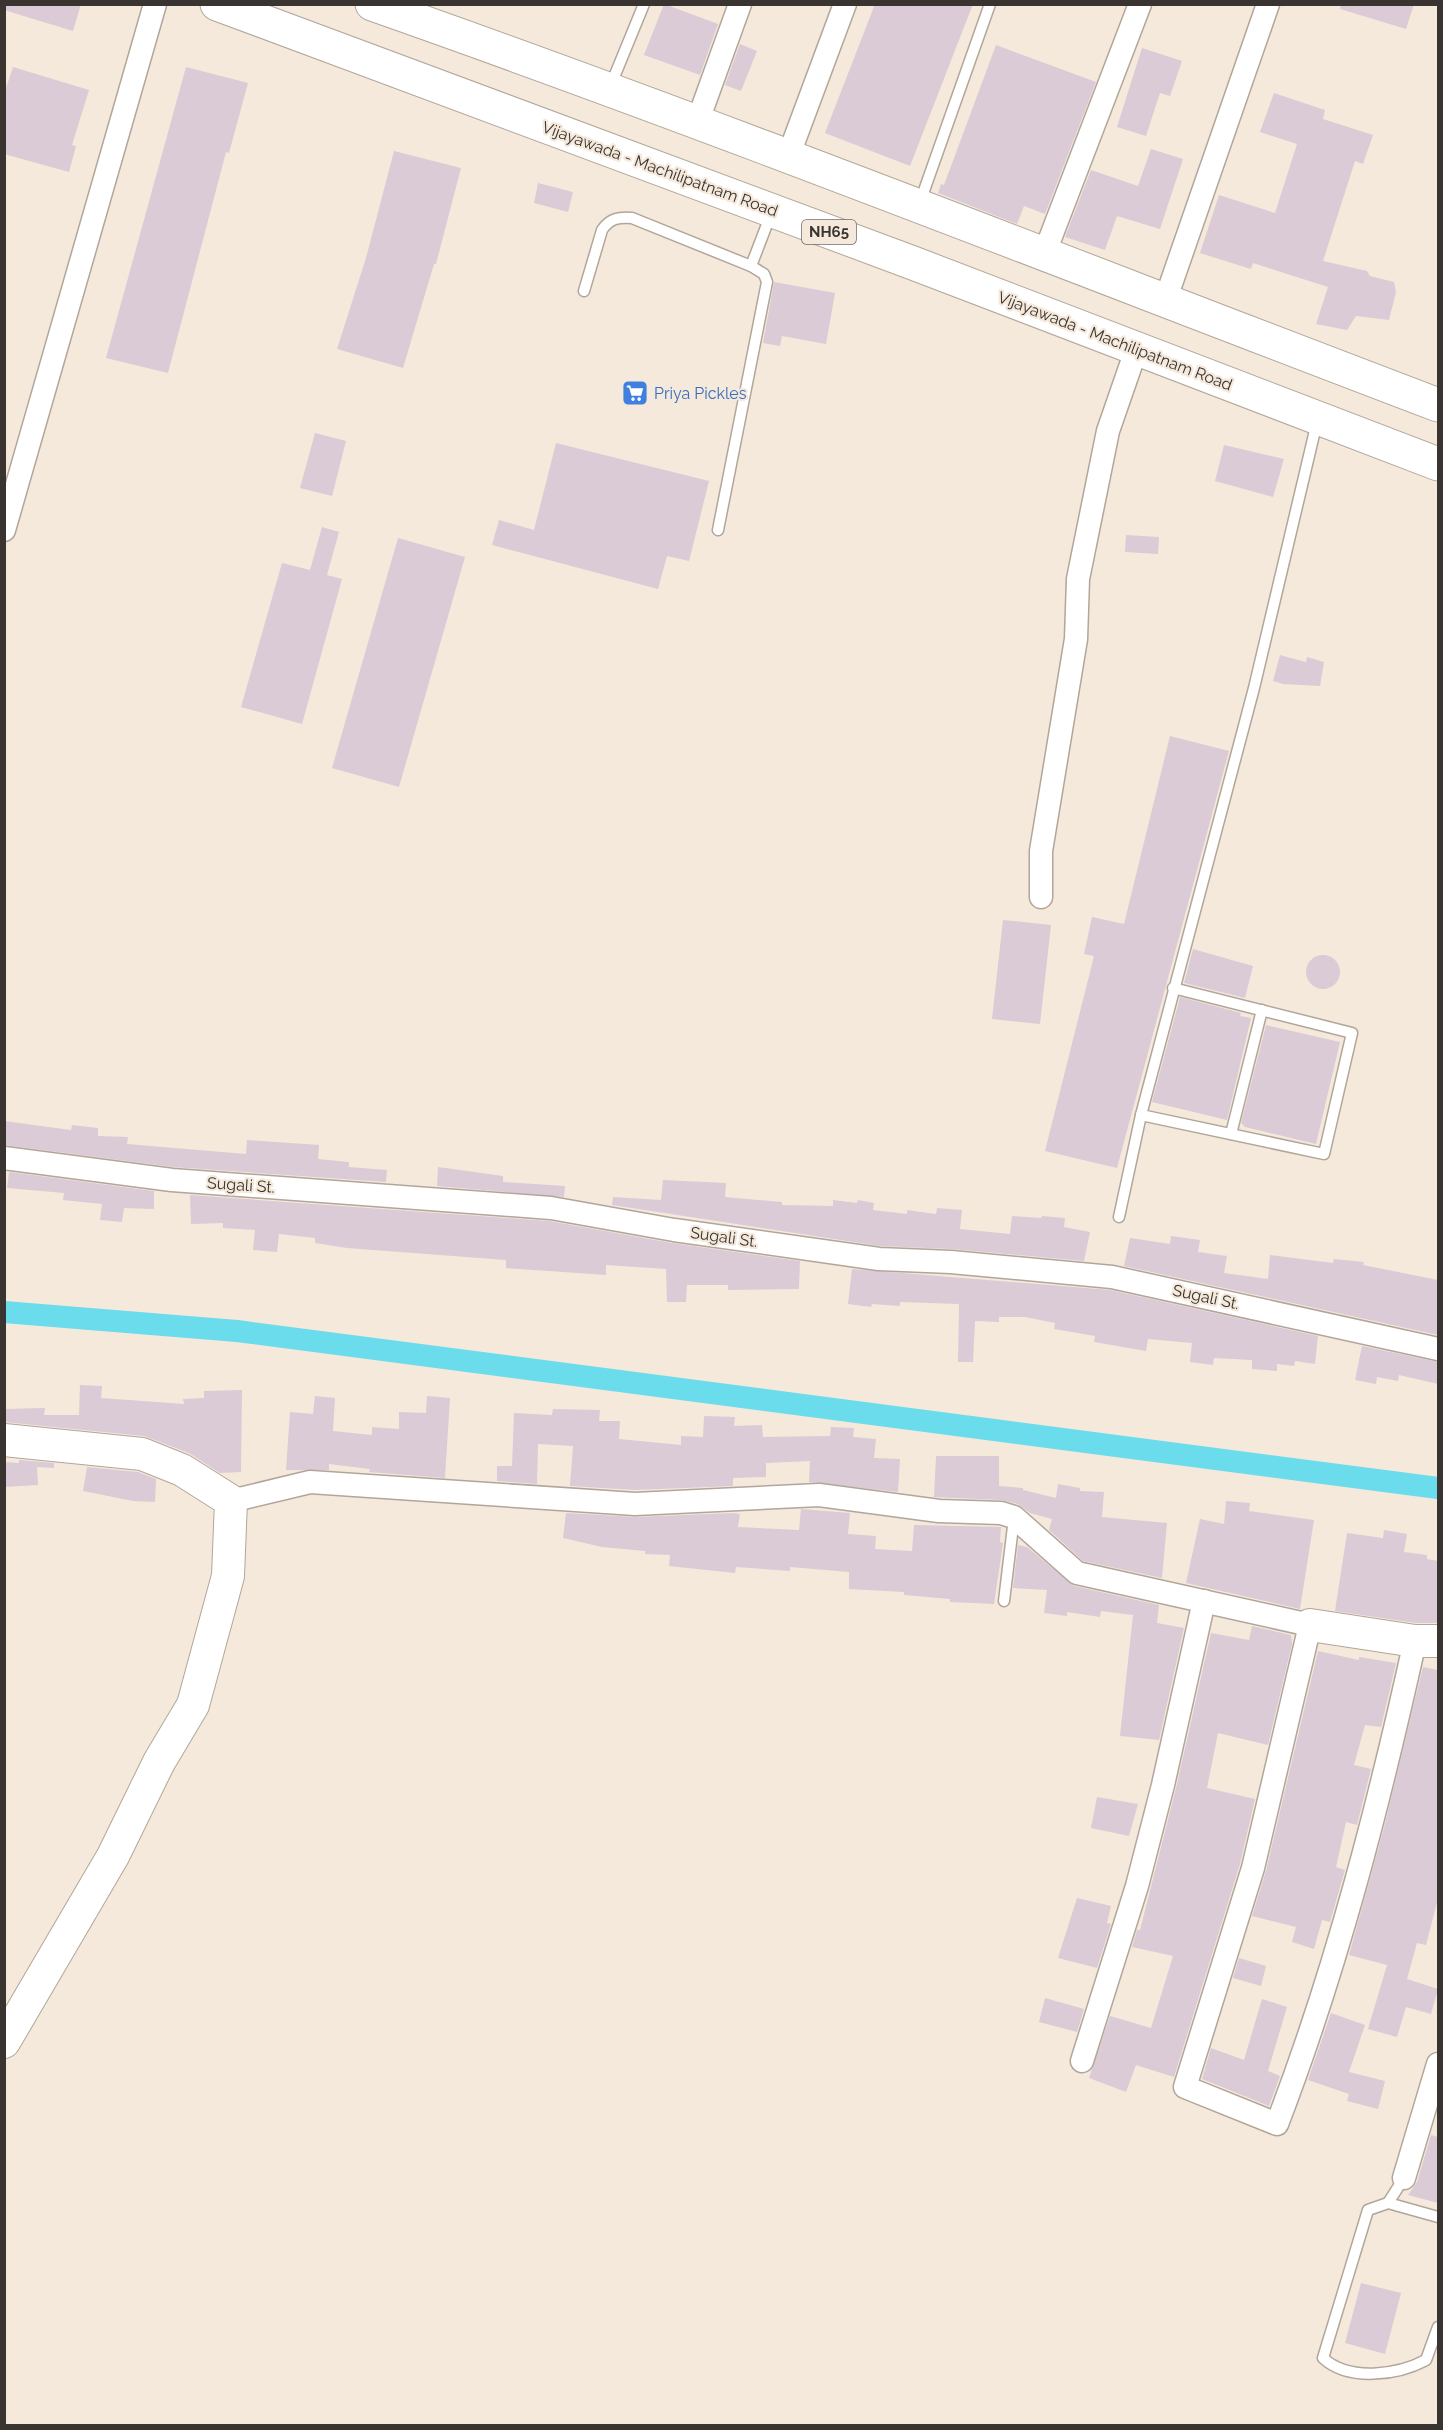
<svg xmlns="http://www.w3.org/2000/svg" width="1443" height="2430" font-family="Raleway,sans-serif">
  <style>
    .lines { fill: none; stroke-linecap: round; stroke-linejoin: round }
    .canal { stroke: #6adceb; stroke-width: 22 }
    .building { fill: #dacbd6 }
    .lane-casing { stroke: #b1a699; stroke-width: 13 }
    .street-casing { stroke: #b1a699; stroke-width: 25 }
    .secondary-casing { stroke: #b1a699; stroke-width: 34 }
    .highway-casing { stroke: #b1a699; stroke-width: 35 }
    .lane { stroke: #fff; stroke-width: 10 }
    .street { stroke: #fff; stroke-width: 22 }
    .secondary { stroke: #fff; stroke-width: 32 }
    .highway { stroke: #fff; stroke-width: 33 }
    .labels { text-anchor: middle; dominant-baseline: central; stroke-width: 4.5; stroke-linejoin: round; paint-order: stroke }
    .shield { fill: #f5e9dc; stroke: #716a63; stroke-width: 1.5 }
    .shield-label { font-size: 15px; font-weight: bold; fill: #39342f }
    .street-label { font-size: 16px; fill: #39342f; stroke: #f5e9dc }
    .shop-label { font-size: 16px; fill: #366cbe; stroke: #f5e9dc; text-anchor: start }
  </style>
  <rect width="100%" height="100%" fill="#f5e9dc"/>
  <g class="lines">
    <path class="canal" d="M4,1312L237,1331L1438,1488"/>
  </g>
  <g class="building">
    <path d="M4,4H81L73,31L4,10Z"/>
    <path d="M664,4L718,24L700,75L644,55Z"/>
    <path d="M875,4H973L910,166L825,133Z"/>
    <path d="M1341,4H1414L1406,29L1340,9Z"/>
    <path d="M740,44L757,51L741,91L725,85Z"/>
    <path d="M996,45L1096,82L1045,214L1024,206L1017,224L938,193L941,184L944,185Z"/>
    <path d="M1142,48L1182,61L1170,96L1160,93L1146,136L1117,127Z"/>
    <path d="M13,67L89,90L72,145L76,146L69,172L4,154V94Z"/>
    <path d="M186,67L248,83L229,153L226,152L168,373L106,358Z"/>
    <path d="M1274,93L1325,110L1323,119L1373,135L1363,164L1355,161L1323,261L1367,271L1370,276L1394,282L1396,292L1389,320L1356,316L1347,330L1316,324L1328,287L1253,263L1251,269L1200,253L1219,195L1275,213L1297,144L1260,132Z"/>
    <path d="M1151,149L1183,159L1160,229L1117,216L1105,250L1065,237L1091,170L1138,186Z"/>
    <path d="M394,151L461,168L436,264H434L403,368L337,349L366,258Z"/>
    <path d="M538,183L573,192L568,212L534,203Z"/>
    <path d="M774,282L835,293L826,344L782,336L780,346L763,343Z"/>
    <path d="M315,433L346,441L332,496L300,488Z"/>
    <path d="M556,443L709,481L689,561L667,556L658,589L492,545L499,520L534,530Z"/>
    <path d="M1224,445L1284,459L1273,497L1215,481Z"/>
    <path d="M322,527L339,532L327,575L342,579L302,724L241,707L282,563L310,570Z"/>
    <path d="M1126,535L1159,537L1158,554L1125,552Z"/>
    <path d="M398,538L465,557L399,787L332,768Z"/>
    <path d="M1280,655L1306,662L1307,657L1324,662L1320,686L1283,684L1273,681Z"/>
    <path d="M1170,736L1229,751L1117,1168L1045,1151L1094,956L1084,954L1092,917L1124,924Z"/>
    <path d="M1003,920L1051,925L1040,1024L992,1019Z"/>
    <path d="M1193,949L1253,966L1245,998L1184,983Z"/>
    <circle cx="1323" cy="972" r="17"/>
    <path d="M1180,997L1241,1013L1240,1016L1251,1018L1227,1120L1152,1102Z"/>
    <path d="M1266,1025L1340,1042L1316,1144L1245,1127L1241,1123Z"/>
    <path d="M4,1121L71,1130L72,1125L98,1128V1136L128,1137L127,1144L246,1154L247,1140L319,1145L318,1159L349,1162V1167L387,1170L386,1182L173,1167L4,1145Z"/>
    <path d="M438,1167L503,1176V1182L565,1186L564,1197L437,1186Z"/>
    <path d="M9,1172L154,1191V1209L124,1208L122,1222L100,1220L102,1204L63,1200L64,1193L7,1188Z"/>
    <path d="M663,1180L726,1183L725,1197L782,1202V1205L833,1206V1200L857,1203L858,1200L874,1203L873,1210L907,1214V1210L936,1214L937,1208L962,1210L960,1229L1010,1234L1012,1216L1041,1218L1042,1216L1065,1218L1064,1227L1090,1232L1084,1261L952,1249L880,1246L612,1205L613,1197L661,1200Z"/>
    <path d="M190,1195L549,1221L672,1243L800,1261L799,1289L728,1290V1285H687L686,1302H667L666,1269L606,1265V1275L506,1268V1260L347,1248L315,1243V1238L279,1234L277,1252L253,1250L255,1230L223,1228V1223L191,1224Z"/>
    <path d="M1171,1236L1200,1240L1198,1252L1227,1256L1224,1273L1268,1279L1270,1255L1333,1263L1334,1259L1364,1262L1363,1265L1438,1280V1335L1124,1266L1130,1238L1170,1244Z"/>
    <path d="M852,1269L1110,1290L1318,1336L1315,1364L1295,1361L1294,1366L1277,1364V1371L1252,1369V1360L1214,1358L1213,1365L1190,1362L1192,1343L1148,1339L1146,1351L1094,1342L1095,1336L1054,1329L1055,1323L1025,1317H999V1322L975,1321L973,1362H958L959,1304L900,1302V1306L872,1304L871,1307L848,1304Z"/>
    <path d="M1362,1346L1438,1362V1384L1399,1375L1398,1381L1377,1377L1376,1384L1355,1380Z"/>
    <path d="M80,1385L102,1386L101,1398L184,1404L183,1399L204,1398V1391L242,1390L241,1472L220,1473L189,1453L144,1436L4,1422V1409L45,1408L44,1415H79Z"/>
    <path d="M315,1396L335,1398L333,1431L372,1435V1427L399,1429V1412L426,1413L427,1396L450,1398L445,1478L369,1472L370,1469L329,1464V1470H286L290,1412L313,1414Z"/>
    <path d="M553,1409L600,1410L599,1421H620L619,1439L681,1445V1436L703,1437L704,1416L735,1417L734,1426L762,1425L763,1437L830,1436L831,1427L854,1428L853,1437L876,1439L874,1458L900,1459L898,1492L809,1482L810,1461L766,1463V1477L733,1478V1486L635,1490L570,1486L573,1446L538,1444L537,1484L497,1481V1466H512L514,1413L552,1415Z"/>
    <path d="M936,1456H999V1486L1023,1488V1490L1056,1498L1058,1484L1080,1488V1491L1104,1492L1102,1517L1167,1523L1162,1578L1083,1561L1049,1530L1052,1519L1030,1513L1018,1504L1001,1500L934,1497Z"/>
    <path d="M19,1460L54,1463V1468L37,1467L38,1485L4,1487V1462L19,1463Z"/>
    <path d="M87,1467L138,1472L156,1479L155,1502L133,1501L83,1491Z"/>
    <path d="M1226,1501L1250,1503L1249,1511L1314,1520L1300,1609L1186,1583L1200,1519L1224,1524Z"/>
    <path d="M801,1509L850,1513L848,1534L876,1536L875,1549L912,1551L914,1525L1001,1527L1000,1542L1003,1543L994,1604L950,1602V1599L904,1595V1592L849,1589V1572L790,1567V1571L736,1567L735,1573L669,1566L670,1555L645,1554V1551L602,1547L563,1538L566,1513L636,1517L733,1513L740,1514L738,1527L799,1530Z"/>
    <path d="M1384,1530L1407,1534L1404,1552L1427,1555V1559L1438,1561V1623H1416L1335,1611L1347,1533L1383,1538Z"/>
    <path d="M1018,1545L1027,1547L1074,1586L1159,1605L1157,1623L1184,1628L1159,1740L1120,1736L1133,1615L1101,1611L1100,1617L1067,1612V1616L1044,1613L1047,1590L1013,1588Z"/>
    <path d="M1252,1626L1291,1635L1292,1644L1268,1745L1218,1733L1207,1788L1255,1799L1240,1864L1174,2077L1136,2065L1126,2092L1089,2078L1110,2016L1151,2028L1173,1956L1132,1947L1137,1930H1140L1176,1788L1211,1633L1249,1640Z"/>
    <path d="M1318,1651L1359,1660V1657L1396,1663L1381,1727L1365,1725L1354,1765L1371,1769L1357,1825L1346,1822L1336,1867L1345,1870L1330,1922L1322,1920L1314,1949L1292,1942L1296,1927L1252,1916L1266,1871Z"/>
    <path d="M1423,1667L1438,1670V1898L1426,1945L1417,1943L1407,1979L1438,1989L1431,2014L1406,2007L1397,2037L1368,2029L1387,1965L1349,1955L1384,1828Z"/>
    <path d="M1097,1797L1138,1804L1129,1836L1091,1828Z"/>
    <path d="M1077,1898L1111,1906L1107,1923L1111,1924L1097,1968L1058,1958Z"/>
    <path d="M1239,1958L1266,1966L1261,1986L1233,1978Z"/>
    <path d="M1045,1998L1084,2009L1077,2032L1039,2022Z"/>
    <path d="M1262,1999L1287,2007L1268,2071L1280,2076L1269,2106L1202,2079L1211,2048L1244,2060Z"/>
    <path d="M1331,2013L1365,2025L1349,2072L1385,2081L1378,2109L1347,2101L1349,2094L1308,2080Z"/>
    <path d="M1431,2135L1438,2137V2203L1408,2195L1417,2182Z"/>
    <path d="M1361,2283L1401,2293L1385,2354L1345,2343Z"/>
  </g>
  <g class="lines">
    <defs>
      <g id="lane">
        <path d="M610,87L644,4"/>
        <path d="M920,202L990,4"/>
        <path d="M751,266L771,214"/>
        <path d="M584,291L602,230C610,218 619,217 632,218L751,266L764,274L767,282L718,530"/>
        <path d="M1141,1115L1324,1154L1352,1033L1173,988"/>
        <path d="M1231,1134L1262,1010"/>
        <path d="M1119,1217L1141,1115L1254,688L1317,422"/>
        <path d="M1004,1601L1014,1518"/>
        <path d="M1388,2203L1404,2178"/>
        <path d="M1438,2217L1388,2203L1368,2210L1323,2358C1349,2382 1398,2375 1426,2360L1438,2327"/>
      </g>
      <g id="street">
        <path d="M697,123L740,4"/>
        <path d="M788,157L845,4"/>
        <path d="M1045,252L1140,4"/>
        <path d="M1165,301L1268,4"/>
        <path d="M4,530L155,4"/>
        <path d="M1041,897V851L1076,639L1078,579L1108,431L1134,356L1131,347"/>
        <path d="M4,1158L172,1180L551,1208L674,1230L879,1259L951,1262L1112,1277L1438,1349"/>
        <path d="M231,1501L310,1482L635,1504L819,1495L939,1511L1001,1513L1014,1517L1077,1573L1310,1625L1253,1868L1185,2087L1277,2124C1337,1968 1379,1804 1415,1641"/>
        <path d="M1082,2061L1137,1886L1163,1785L1204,1601"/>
        <path d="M1404,2178L1438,2064"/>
      </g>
      <g id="secondary">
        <path d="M4,1440L142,1454L182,1470L231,1501L228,1576L193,1705L159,1762L113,1856L4,2042"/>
        <path d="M1310,1625L1415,1641H1438"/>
      </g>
      <g id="highway">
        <path d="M217,4L913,263L1438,464"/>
        <path d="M372,4C730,130 1083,270 1438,405"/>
      </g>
    </defs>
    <use href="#lane" class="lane-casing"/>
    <use href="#street" class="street-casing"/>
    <use href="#secondary" class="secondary-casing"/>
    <use href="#highway" class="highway-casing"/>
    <use href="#lane" class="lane"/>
    <use href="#street" class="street"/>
    <use href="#secondary" class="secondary"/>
    <use href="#highway" class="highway"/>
  </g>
  <defs>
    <symbol id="supermarket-square" viewBox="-11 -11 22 22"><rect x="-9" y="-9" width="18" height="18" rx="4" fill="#3f7fe0" stroke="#f5e9dc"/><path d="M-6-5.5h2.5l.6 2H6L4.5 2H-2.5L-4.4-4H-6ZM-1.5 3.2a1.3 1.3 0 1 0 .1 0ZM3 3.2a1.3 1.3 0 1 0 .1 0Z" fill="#fff"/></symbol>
  </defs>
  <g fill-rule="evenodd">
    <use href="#supermarket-square" x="620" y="378" width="30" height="30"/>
  </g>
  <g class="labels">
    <rect class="shield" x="802" y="220" width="54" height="24" rx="4.5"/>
    <g class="shield-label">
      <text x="829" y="232">NH65</text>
    </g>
    <g class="street-label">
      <text transform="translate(660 169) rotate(20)">Vijayawada - Machilipatnam Road</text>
      <text transform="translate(1115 341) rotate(21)">Vijayawada - Machilipatnam Road</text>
      <text transform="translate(241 1185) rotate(4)">Sugali St.</text>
      <text transform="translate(724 1237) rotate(8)">Sugali St.</text>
      <text transform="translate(1206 1297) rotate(12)">Sugali St.</text>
    </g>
    <g class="shop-label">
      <text x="654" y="393">Priya Pickles</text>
    </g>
  </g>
  <rect width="1443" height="2430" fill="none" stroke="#39342f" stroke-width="12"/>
</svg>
